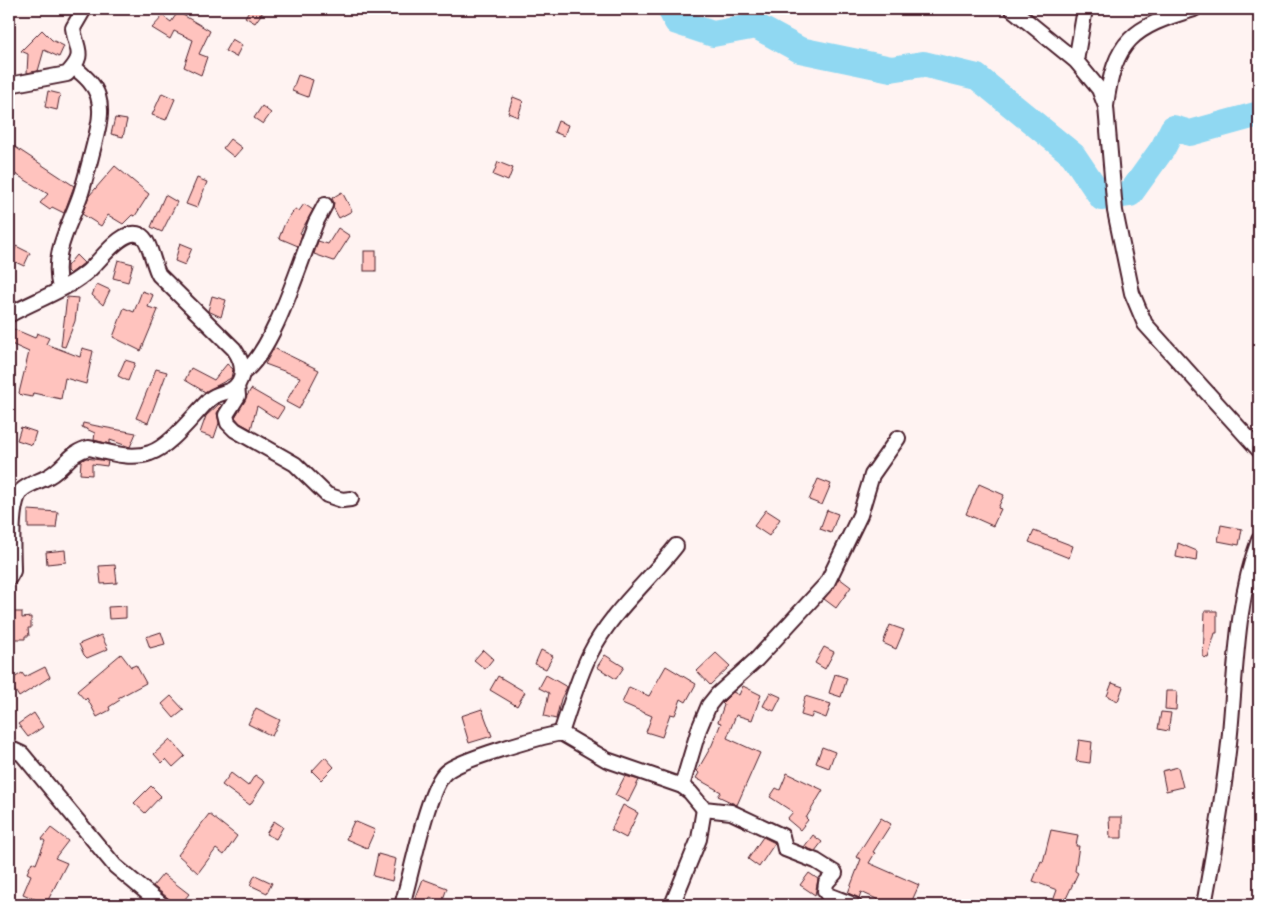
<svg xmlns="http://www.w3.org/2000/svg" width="1268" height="914" font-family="Dekko,sans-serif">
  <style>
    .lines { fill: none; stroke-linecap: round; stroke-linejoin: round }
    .river { stroke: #90d8f2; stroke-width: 26 }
    .building { fill: #ffc3be; stroke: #4a1f2b }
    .street-casing { stroke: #4a1f2b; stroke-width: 18 }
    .street { stroke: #fff; stroke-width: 14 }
  </style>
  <rect width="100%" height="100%" fill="#fff3f2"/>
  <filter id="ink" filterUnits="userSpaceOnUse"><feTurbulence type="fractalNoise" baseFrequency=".02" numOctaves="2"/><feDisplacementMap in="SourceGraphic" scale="10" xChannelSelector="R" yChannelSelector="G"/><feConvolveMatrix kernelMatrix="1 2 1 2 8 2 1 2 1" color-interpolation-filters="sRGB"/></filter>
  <g filter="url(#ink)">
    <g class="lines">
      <path class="river" d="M670,9L677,22L713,34L756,26L800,50L891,69L923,64L977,77L1073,155L1102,198L1130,194L1163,148L1173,128L1190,133L1259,114"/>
    </g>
    <g class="building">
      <path d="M250,9H265L255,23L245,17Z"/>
      <path d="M178,12L210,31L199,54L207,57L201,75L184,67L193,40L174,31L170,39L152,28L163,16L171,22Z"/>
      <path d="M42,30L52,40L64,46L59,57L44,50L38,71L27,73L28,54L21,51Z"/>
      <path d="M232,39L242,45L236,57L225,51Z"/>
      <path d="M298,75L313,80L308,97L292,91Z"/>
      <path d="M48,91L60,94L57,110L45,107Z"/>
      <path d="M162,93L175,99L166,120L152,115Z"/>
      <path d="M513,97L523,101L518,117L508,113Z"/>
      <path d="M262,106L271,113L263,124L254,118Z"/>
      <path d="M115,118L127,120L123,137L111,134Z"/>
      <path d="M558,121L568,125L564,136L554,132Z"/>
      <path d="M230,139L242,148L234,157L223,148Z"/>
      <path d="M9,143L74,186L64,213L52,207L50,210L40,203L48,194L9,170Z"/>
      <path d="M498,162L513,168L508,181L493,175Z"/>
      <path d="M115,166L149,194L135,216L132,215L123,224L108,215L101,226L82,214L89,196Z"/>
      <path d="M197,178L207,182L197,208L186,204Z"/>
      <path d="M342,192L352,211L339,218L333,207L334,203L332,198Z"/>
      <path d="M165,195L177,202L162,232L151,227Z"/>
      <path d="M304,204L313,210L300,233L302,234L298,246L279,238L285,223L295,209L299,211Z"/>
      <path d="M338,228L350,236L334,261L314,254L318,241L328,244Z"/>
      <path d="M180,243L192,248L185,265L175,261Z"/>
      <path d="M16,246L30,253L24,266L11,260Z"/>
      <rect x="364" y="251" width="12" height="20"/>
      <path d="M76,255L84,263L70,274L67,271V266Z"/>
      <path d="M118,260L133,264L128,282L113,278Z"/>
      <path d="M97,284L110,290L103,305L92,295Z"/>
      <path d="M142,291L153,295L148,307L158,310L141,351L113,337L124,308L134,312Z"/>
      <path d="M212,296L226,300L221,317L208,311Z"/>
      <path d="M67,297L78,298L75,321L65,347L61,346Z"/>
      <path d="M9,327L35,338L37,333L49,338L46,344L80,357L82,348L93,351L86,384L65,378L61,399L33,393L32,397L21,395L19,393L29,352L9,343Z"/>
      <path d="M274,348L319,370L299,409L286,402L300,377L265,364Z"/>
      <path d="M125,360L135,363L128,381L118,376Z"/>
      <path d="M227,364L233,369L231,378L205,392L185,380L191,368L214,380Z"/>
      <path d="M156,369L167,372L148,423L136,418Z"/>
      <path d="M251,389L284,408L277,419L257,406L251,429L240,423L235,417Z"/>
      <path d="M219,404L222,405L217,413L219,423L214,438L200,433L206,416Z"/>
      <path d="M83,423L97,426L136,433L130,447L110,440V444L94,440L95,433L82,427Z"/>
      <path d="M21,427L36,432L32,445L17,440Z"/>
      <path d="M86,458L108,461L107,466L92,464V475L80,474L81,461Z"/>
      <path d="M818,479L831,484L822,505L809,500Z"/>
      <path d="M979,484L1004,495L998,508L1001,509L993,526L966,514Z"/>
      <path d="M28,510L58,512L56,528H28Z"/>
      <path d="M766,510L780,519L769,536L754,526Z"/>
      <path d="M827,510L838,514L831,533L820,529Z"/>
      <path d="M1221,525L1242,529L1239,545L1218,541Z"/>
      <path d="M1034,531L1073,546L1069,558L1029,542Z"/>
      <path d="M1178,543L1197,551L1196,561L1176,557Z"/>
      <path d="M65,550L66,562L47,564L46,552Z"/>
      <path d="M115,565L117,583L101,584L99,566Z"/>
      <path d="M839,578L851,587L836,608L824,599Z"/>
      <path d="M126,606V618L109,619L108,607Z"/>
      <path d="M1205,611H1217V633H1215L1208,658L1203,657Z"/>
      <path d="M9,612H22V618L31,617V628H28L29,636H25V639H9Z"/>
      <path d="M890,625L904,630L896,649L883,643Z"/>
      <path d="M161,632L165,644L150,648L146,637Z"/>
      <path d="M101,635L108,649L87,658L84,655L79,644Z"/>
      <path d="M824,647L834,652L825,669L815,663Z"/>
      <path d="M483,650L493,659L485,669L474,660Z"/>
      <path d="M541,650L553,656L546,669L535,664Z"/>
      <path d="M716,653L730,666L710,685L697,671Z"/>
      <path d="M121,654L131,667L136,665L146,683L118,698L120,700L109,707L110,710L97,717L87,698L85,700L77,691Z"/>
      <path d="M605,655L624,667L616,679L597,667Z"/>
      <path d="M666,666L696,684L686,702L681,699L675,715L670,714L662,737L646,732L652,716L622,703L629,687L649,696Z"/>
      <path d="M45,667L50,677L19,697L9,681L22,673L25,677Z"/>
      <path d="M835,674L847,678L841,697L829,693Z"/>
      <path d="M546,675L567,687L561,699L556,719L544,716L549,693L539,688Z"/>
      <path d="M498,676L525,692L517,706L490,690Z"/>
      <path d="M1112,683L1123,687L1118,701L1107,696Z"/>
      <path d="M743,686L761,695L752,720L736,715L727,738L760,753L737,805L718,796L721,792L696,778L699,773L697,771L712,745L721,723L718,722L724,705L722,703L733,692L739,695Z"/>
      <path d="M1166,691H1177L1176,710L1165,709Z"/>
      <path d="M770,692L781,697L774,711L763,706Z"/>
      <path d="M171,696L184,710L174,718L162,704Z"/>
      <path d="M805,696L831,704L826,718L813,713L811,718L801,715Z"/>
      <path d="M256,708L280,720L272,736L248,724Z"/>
      <path d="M482,709L492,736L469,743L461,716Z"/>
      <path d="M1161,712L1171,713L1168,731L1158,729Z"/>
      <path d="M34,713L43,727L28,737L18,724Z"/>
      <path d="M170,739L185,756L173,767L166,759L162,763L154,754Z"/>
      <path d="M1079,740L1092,742L1090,763L1076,761Z"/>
      <path d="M822,747L835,752L829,768L816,763Z"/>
      <path d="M325,757L334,767L321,780L312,771Z"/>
      <path d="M1178,767L1183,787L1166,791L1162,771Z"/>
      <path d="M231,773L248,786L255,775L265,782L250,805L222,785Z"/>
      <path d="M787,773L823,790L806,818L808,820L800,830L787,819L793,812L770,797L776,788L780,790Z"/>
      <path d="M625,776L639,780L628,802L615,795Z"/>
      <path d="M151,786L161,796L145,813L134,803Z"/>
      <path d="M623,805L638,813L626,838L611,830Z"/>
      <path d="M209,814L237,836L224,855L216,849L198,873L178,855Z"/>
      <path d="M1109,817H1122V838H1110Z"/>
      <path d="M881,818L891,824L873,852L875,853L869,863L919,885L910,905H890L861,892L859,898L848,893L861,859L856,857Z"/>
      <path d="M274,821L283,827L276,839L266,834Z"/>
      <path d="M354,821L375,830L367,848L346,839Z"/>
      <path d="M51,828L68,841L55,858L67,863L46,904L23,894L31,875L27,873L32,862L36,864L45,841L42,839Z"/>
      <path d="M1051,830L1078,835L1076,846H1079L1075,871L1078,873L1063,905L1053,901L1057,890L1033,881L1041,861L1043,862Z"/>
      <path d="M813,835L822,842L815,851L804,847Z"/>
      <path d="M763,837L775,843L759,867L748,859Z"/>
      <path d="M378,854L396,859L392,881L373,876Z"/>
      <path d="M809,873L818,879L815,895L800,885Z"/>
      <path d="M163,874L189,894L180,905H177L153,886Z"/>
      <path d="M255,875L272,883L267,893L250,885Z"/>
      <path d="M423,879L447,888L442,902L430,897L427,905H413Z"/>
    </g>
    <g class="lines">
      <defs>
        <g id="street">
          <path d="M1012,9L1076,61L1099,89L1106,107L1115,211L1132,293L1145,324L1259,450"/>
          <path d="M1076,61L1085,9"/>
          <path d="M9,85L67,74C87,53 76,51 73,28L84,9"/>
          <path d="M1106,106C1114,40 1133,27 1194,9"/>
          <path d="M60,288C51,252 70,226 81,193C86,177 90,161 94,145C98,129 103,112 98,96C94,83 83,75 74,67"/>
          <path d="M9,315C34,301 64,291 86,273C99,263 122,227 140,235C150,239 153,265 159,275L234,349C241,359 245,371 239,382C233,394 219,391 210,399C193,415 171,446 150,453C131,460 107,452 89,448C73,451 67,463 55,472C45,481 30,482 21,491C9,506 13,552 13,571L9,578"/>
          <path d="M242,373C273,354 301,259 316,222L325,205"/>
          <path d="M237,385L238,396L226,415L228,423L235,430L295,464L327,495L342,500L351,499"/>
          <path d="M561,733C570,707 578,678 590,654C611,612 648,582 676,546"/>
          <path d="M9,748L22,754L115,866L162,905"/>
          <path d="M682,786L699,729L709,705L717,695L757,659L827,583L860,515L872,475L898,438"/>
          <path d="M402,905C411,877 427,788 446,772C461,759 540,737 561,733L607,760L682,786L690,792L704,809L731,812L782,836L785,849L816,861L835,873L826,883L825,891L828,895L854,905"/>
          <path d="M672,905L699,839L704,809"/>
          <path d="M1204,905C1214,851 1223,798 1229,743C1236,676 1235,603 1259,540"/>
        </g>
      </defs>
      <use href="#street" class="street-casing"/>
      <use href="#street" class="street"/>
    </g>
  </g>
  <rect width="1268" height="914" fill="none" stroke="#fff" stroke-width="30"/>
  <rect x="15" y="15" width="1238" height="884" fill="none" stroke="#4a1f2b" stroke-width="2" filter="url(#ink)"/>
</svg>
